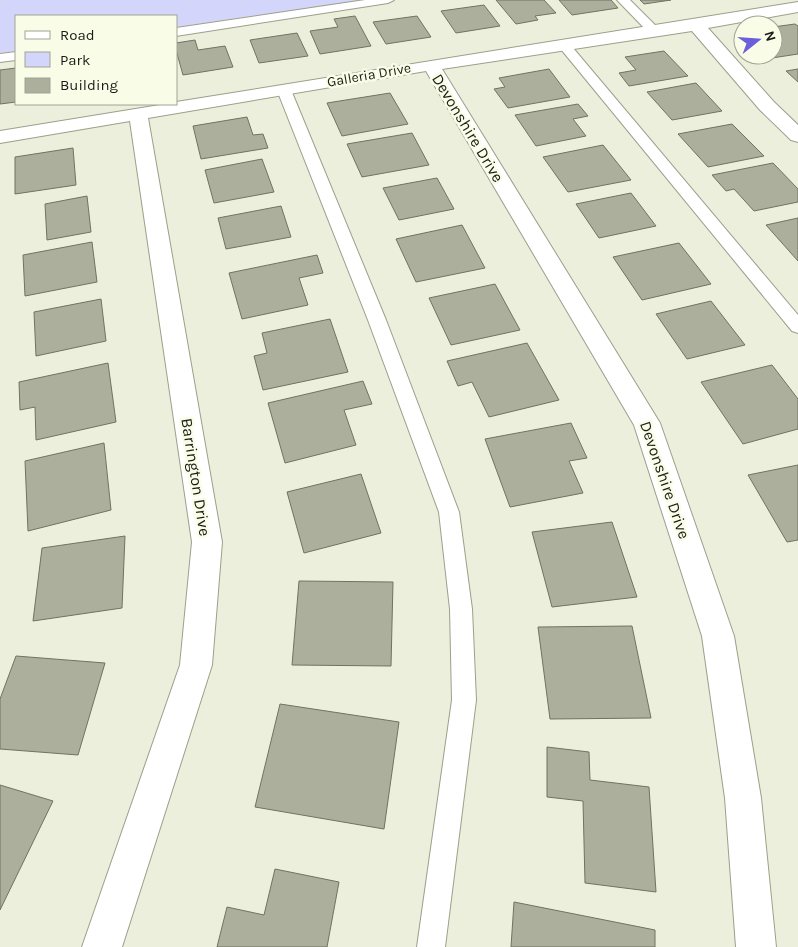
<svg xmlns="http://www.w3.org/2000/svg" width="798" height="947" font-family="Karla,sans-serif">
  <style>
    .green { fill: #d4d5fa }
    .building { fill: #acaf9b; stroke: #707361 }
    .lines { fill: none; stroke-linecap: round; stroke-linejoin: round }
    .service-casing { stroke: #9c9f8c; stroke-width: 2 }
    .minor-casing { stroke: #9c9f8c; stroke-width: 2 }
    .service { fill: #fff; fill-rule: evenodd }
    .minor { fill: #fff; fill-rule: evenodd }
    .labels { text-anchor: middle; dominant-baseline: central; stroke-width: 5; stroke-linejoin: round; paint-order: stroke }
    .far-street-label { font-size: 14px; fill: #1a1b14; stroke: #f9fde8 }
    .street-label { font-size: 16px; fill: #1a1b14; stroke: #f9fde8 }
  </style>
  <rect width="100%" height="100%" fill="#ecefdb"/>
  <path class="green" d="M0,0H364L176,27V16H16V51L0,53Z"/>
  <g class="building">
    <path d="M496,0H544L556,13L535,16L538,20L516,24Z"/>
    <path d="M559,0H611L618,8L572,15Z"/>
    <path d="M640,0H671L644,4Z"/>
    <path d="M484,5L500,26L456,33L441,11Z"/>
    <path d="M355,16L371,46L320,54L310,31L338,27L334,19Z"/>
    <path d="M417,16L431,37L386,44L373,22Z"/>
    <path d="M795,24L798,26V54L772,58L768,55H773V27Z"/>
    <path d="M297,33L308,56L259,63L250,40Z"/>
    <path d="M195,40L198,50L225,46L233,67L183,75L176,50V43Z"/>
    <path d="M664,51L688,76L629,86L619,73L636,70L625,57Z"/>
    <path d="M16,68V102L0,104V70Z"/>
    <path d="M549,69L570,97L508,108L494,89L505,87L499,78Z"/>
    <path d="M798,69V82L786,71Z"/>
    <path d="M696,83L722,111L672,120L647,92Z"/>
    <path d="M390,93L408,124L342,136L327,103Z"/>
    <path d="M578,104L588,116L573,119L586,136L536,146L515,115Z"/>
    <path d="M247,117L253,135L263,134L268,148L201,159L193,126Z"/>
    <path d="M732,124L764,156L708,167L678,134Z"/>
    <path d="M412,133L429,165L362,177L347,144Z"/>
    <path d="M603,145L631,180L568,192L543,157Z"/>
    <path d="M73,148L76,185L15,194V157Z"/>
    <path d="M262,159L274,192L214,203L205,170Z"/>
    <path d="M773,163L798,189V202L754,211L734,189L726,191L712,175Z"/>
    <path d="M437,178L454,209L399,220L383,188Z"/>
    <path d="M631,193L656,226L599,238L576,204Z"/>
    <path d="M87,196L91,232L47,240L45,204Z"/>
    <path d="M281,206L291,237L226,249L218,218Z"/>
    <path d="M798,218V261L766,225Z"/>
    <path d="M462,225L485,268L416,282L396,239Z"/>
    <path d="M92,242L97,282L25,296L23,255Z"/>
    <path d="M679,243L711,284L642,300L613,257Z"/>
    <path d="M317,255L323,273L299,278L308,305L242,319L229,273Z"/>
    <path d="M495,284L520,330L451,345L429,298Z"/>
    <path d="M101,299L106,341L36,356L34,312Z"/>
    <path d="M711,301L745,345L687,359L656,314Z"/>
    <path d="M330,319L348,372L263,390L254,356L267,353L262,333Z"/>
    <path d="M527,343L559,400L489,417L472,382L458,386L447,361Z"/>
    <path d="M108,363L116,422L36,440L35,407L20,410L19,382Z"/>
    <path d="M772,365L798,399V429L743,444L701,382Z"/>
    <path d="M363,381L372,404L344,410L356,445L285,463L268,403Z"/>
    <path d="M571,423L587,458L569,461L583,493L510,507L485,439Z"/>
    <path d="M104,443L111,510L28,531L25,461Z"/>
    <path d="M798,465V540L787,542L748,475Z"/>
    <path d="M361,474L381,533L304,553L287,492Z"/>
    <path d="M612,522L637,597L552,607L532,532Z"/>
    <path d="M125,536L122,608L33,621L42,548Z"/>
    <path d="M299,581L393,582L391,666L292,665Z"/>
    <path d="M632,626L651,718L550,719L538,627Z"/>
    <path d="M16,656L105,663L78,755L0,749V699Z"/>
    <path d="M280,704L399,722L384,829L255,807Z"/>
    <path d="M547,747L589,752L590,780L649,787L656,892L585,883L583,801L547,797Z"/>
    <path d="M0,785L53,801L0,910Z"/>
    <path d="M275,869L339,882L327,947H217L227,907L264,915Z"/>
    <path d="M514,902L655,930V947H511Z"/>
  </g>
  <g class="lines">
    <defs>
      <g id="service">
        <path d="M365,0H394L388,3L176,36V28Z"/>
        <path d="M617,0H630L658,28L660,31L658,34H650Z"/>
        <path d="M564,41L568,42L798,315V333L792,331L560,48L558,45Z"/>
        <path d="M16,52V60L0,62V54Z"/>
        <path d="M284,86L291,90L386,320L459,512L472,609L476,700L445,947H417L452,700L450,609L439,512L368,320L277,90Z"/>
      </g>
      <path id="minor" d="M798,2V12L708,28L774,102L798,125V142L791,140L760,110L692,31L442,69L660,423L734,636L761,798L776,947H736L725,798L702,636L634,425L426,71L148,118L222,542L212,665L122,947H82L180,665L192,542L130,121L0,143V131L166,104H176V102Z"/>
    </defs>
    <use href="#service" class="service-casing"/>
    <use href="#minor" class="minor-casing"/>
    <use href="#service" class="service"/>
    <use href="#minor" class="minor"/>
  </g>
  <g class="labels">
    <g class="far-street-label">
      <text transform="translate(369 75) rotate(-10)">Galleria Drive</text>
    </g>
    <g class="street-label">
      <text transform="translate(468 128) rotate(59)">Devonshire Drive</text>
      <text transform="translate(196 477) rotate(81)">Barrington Drive</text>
      <text transform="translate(665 480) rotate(71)">Devonshire Drive</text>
    </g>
  </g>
  <rect x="15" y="15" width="162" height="90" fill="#f9fde8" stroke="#a0a393"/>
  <rect x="25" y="31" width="25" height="8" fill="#ffffff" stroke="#a0a393"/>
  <text x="60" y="40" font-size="15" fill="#1a1b14">Road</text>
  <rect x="25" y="52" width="25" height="15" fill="#d4d5fa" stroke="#a0a393"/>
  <text x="60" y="65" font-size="15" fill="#1a1b14">Park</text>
  <rect x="25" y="78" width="25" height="15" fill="#acaf9b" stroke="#a0a393"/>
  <text x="60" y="90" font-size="15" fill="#1a1b14">Building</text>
  <g transform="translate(758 40) rotate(73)"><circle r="24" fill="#f9fde8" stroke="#a0a393"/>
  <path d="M0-4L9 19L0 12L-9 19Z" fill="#6c5fd9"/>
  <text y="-8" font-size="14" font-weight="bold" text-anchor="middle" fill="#1a1b14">N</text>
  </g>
</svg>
